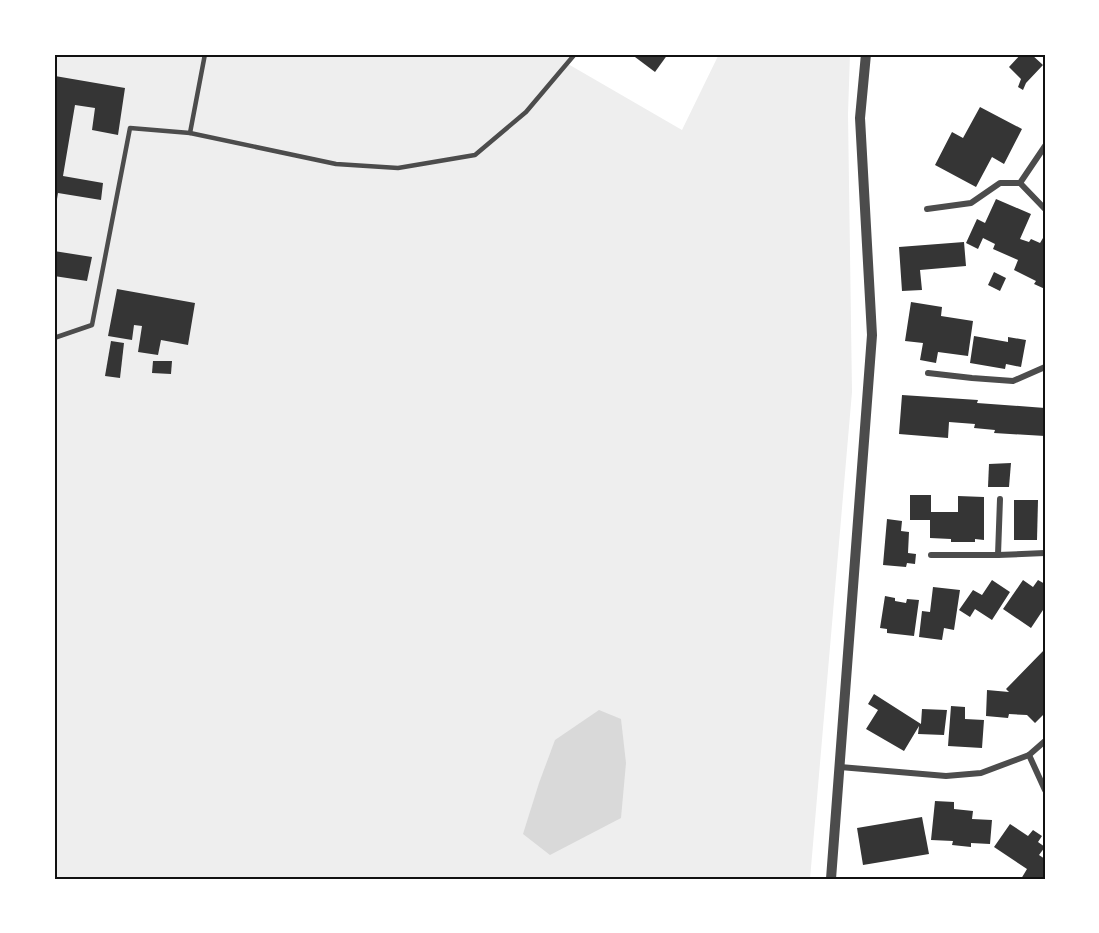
<svg xmlns="http://www.w3.org/2000/svg" width="1099" height="933" font-family="Raleway,sans-serif">
  <style>
    .green { fill: #eee }
    .water { fill: #d9d9d9 }
    .building { fill: #353535 }
    .lines { fill: none; stroke-linecap: round; stroke-linejoin: round }
    .service { stroke: #4c4c4c; stroke-width: 4.5 }
    .minor { stroke: #4c4c4c; stroke-width: 6 }
    .tertiary { stroke: #4c4c4c; stroke-width: 10 }
    .neatline { fill: none; stroke: #111; stroke-width: 2 }
  </style>
  <rect width="100%" height="100%" fill="#fff"/>
  <path class="green" d="M54,54H575L568,64L682,130L719,54H850L848,114L852,392L810,879H54Z"/>
  <path class="water" d="M599,710L621,719L626,763L621,818L550,855L523,834L539,783L555,740Z"/>
  <g class="building">
    <path d="M631,54H668L655,72Z"/>
    <path d="M1021,54H1031L1043,65L1026,83L1023,90L1018,87L1021,79L1009,67Z"/>
    <path d="M55,76L125,88L118,135L92,130L95,108L75,105L63,176L103,183L101,200L58,193L55,211H54V84Z"/>
    <path d="M980,107L1022,129L1004,164L992,157L976,187L935,165L952,132L963,138Z"/>
    <path d="M996,199L1031,214L1020,239L1029,242L1031,239L1040,243L1043,238L1045,239V289L1034,284L1036,281L1014,270L1018,260L993,249L995,244L983,238L978,249L966,243L977,219L985,223Z"/>
    <path d="M964,242L966,266L920,270L922,290L902,291L899,247Z"/>
    <path d="M54,251L92,257L87,281L54,276Z"/>
    <path d="M994,272L1006,278L1000,291L988,285Z"/>
    <path d="M117,289L195,303L188,345L161,340L158,355L138,352L142,326L134,325L132,340L108,336Z"/>
    <path d="M911,302L942,307L941,316L973,321L968,356L938,352L936,363L920,360L923,343L905,341Z"/>
    <path d="M974,336L1008,342V337L1026,340L1021,367L1006,364L1005,369L970,363Z"/>
    <path d="M111,341L124,343L120,378L105,376Z"/>
    <path d="M153,361H172L171,374L152,373Z"/>
    <path d="M902,395L978,400L977,403L1045,408V436L994,433L995,430L974,428L975,424L949,422L948,438L899,434Z"/>
    <path d="M1011,463L1009,487H988L989,464Z"/>
    <path d="M910,495H931V512H958V496L984,497V540L975,539V542H951V539L930,538V520H910Z"/>
    <path d="M1014,500H1038L1037,540H1014Z"/>
    <path d="M887,519L902,521L901,531L909,532L908,553L916,554L915,564L907,563L906,567L883,565Z"/>
    <path d="M992,580L1010,592L992,620L975,609L970,617L959,610L973,590L982,595Z"/>
    <path d="M1023,580L1033,587L1038,580L1045,584V607L1031,628L1003,609Z"/>
    <path d="M933,587L960,590L954,630L944,628L942,640L919,637L922,611L930,612Z"/>
    <path d="M885,596L895,598V601L906,603L907,599L919,600L914,636L887,633V629L880,628Z"/>
    <path d="M1045,649V713L1035,723L1027,715L1009,714L1008,718L986,716L987,690L1009,692L1006,689Z"/>
    <path d="M874,694L921,724L922,709L947,710L944,735L918,734L919,726L904,751L866,729L878,710L868,704Z"/>
    <path d="M951,706L965,707V719L984,720L982,748L948,746Z"/>
    <path d="M935,801L954,802V809L973,811L972,819L992,820L990,844L971,843V847L952,845L953,841L931,840Z"/>
    <path d="M922,817L929,854L863,865L857,828Z"/>
    <path d="M1010,824L1028,836L1033,830L1042,836L1038,842L1045,847L1039,855L1045,859V879H1021L1027,869L994,847Z"/>
  </g>
  <g class="lines">
    <g class="service">
      <path d="M190,133L205,54"/>
      <path d="M54,338L92,325L130,128L190,133L336,164L398,168L475,155L526,112L575,54"/>
    </g>
    <g class="minor">
      <path d="M1020,183L1045,146"/>
      <path d="M927,209L971,203L1000,183H1020L1045,209"/>
      <path d="M928,373L972,378L1013,381L1045,367"/>
      <path d="M931,555H998L1045,553"/>
      <path d="M998,555L1000,499"/>
      <path d="M1029,755L1045,790"/>
      <path d="M840,767L946,776L981,773L1029,755L1045,741"/>
    </g>
    <path class="tertiary" d="M831,879L872,335L860,118L866,54"/>
  </g>
  <rect width="1099" height="933" fill="none" stroke="#ffffff" stroke-width="111"/>
  <rect x="56" y="56" width="988" height="822" class="neatline"/>
</svg>
